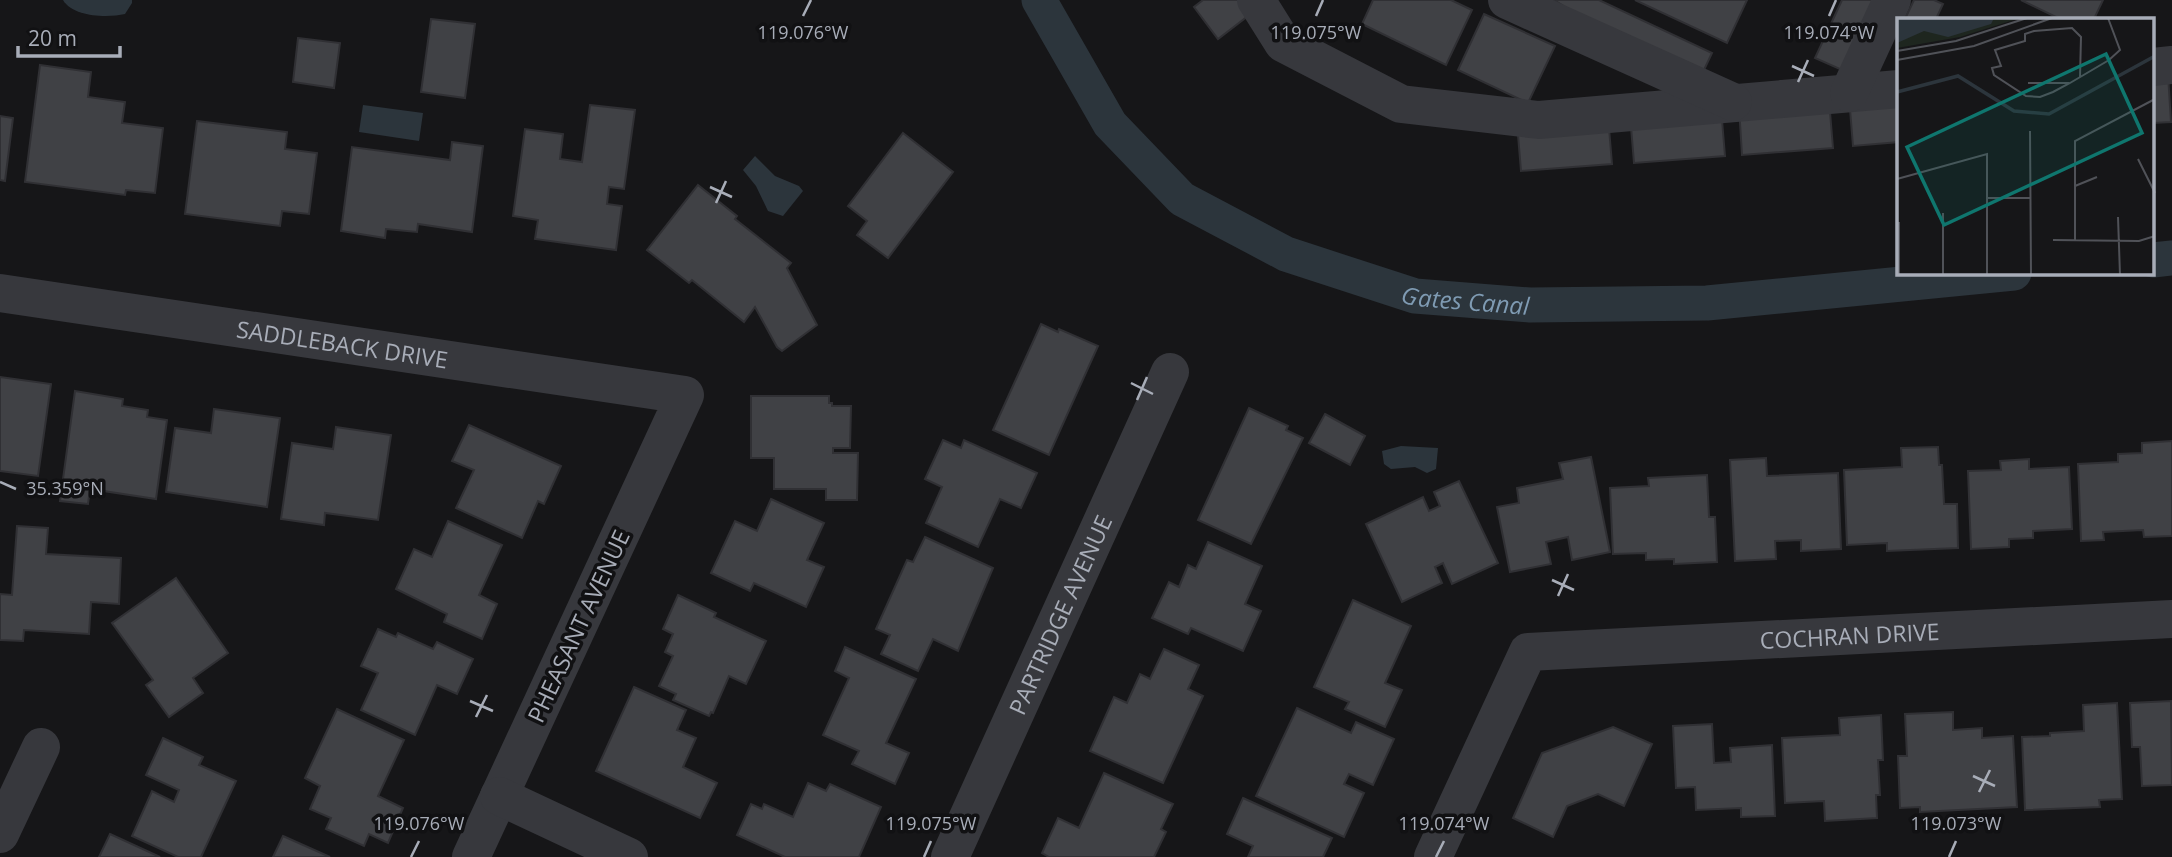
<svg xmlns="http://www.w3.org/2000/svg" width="2172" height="857" font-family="'Open Sans',sans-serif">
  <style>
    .water { fill: #2c353c }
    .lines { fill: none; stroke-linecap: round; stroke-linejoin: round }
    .canal { stroke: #2c353c; stroke-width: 35 }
    .building { fill: #404145; stroke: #303034; stroke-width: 2 }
    .minor { stroke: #37383d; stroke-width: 38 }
    .ticks { fill: none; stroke: #a8adb8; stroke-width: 2.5 }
    .labels { text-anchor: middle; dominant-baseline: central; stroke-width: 7; stroke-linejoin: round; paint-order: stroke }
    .street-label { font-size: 23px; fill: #a8adb8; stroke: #111113 }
    .water-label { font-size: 24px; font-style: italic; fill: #7f9bb3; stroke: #111113 }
    .inset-river { fill: none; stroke: #2c353c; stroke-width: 3.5 }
    .inset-road { fill: none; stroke: #505258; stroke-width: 2 }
    .view { fill: #0f766e; fill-opacity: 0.15; stroke: #0f766e; stroke-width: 3.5 }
    .inset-edge { fill: none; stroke: #a8adb8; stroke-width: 3.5 }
    .ticks-label { font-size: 18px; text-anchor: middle; fill: #a8adb8; stroke: #111113; stroke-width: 7; stroke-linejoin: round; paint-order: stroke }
  </style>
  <rect width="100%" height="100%" fill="#161618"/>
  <g class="water">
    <path d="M63,0H132V3L125,14C107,18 73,17 63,0Z"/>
    <path d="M363,105L423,113L419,141L359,132Z"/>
    <path d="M755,156L775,176L799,186L803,191L783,216L768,211L756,186L743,170Z"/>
    <path d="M1401,446L1438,448L1436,469L1427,473L1415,467L1391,469L1384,464L1382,451Z"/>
  </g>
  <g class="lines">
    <g class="canal">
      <path id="s1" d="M1039,0L1110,124L1182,199L1286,254L1415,296L1530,305L1707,303L2014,273"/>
      <path d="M2153,260L2172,258"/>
    </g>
  </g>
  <g class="building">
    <path d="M1203,0H1250L1257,9L1218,39L1194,7Z"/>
    <path d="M1373,0H1451L1472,10L1446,65L1362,24Z"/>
    <path d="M1554,0H1599L1712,53L1695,89Z"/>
    <path d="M1635,0H1747L1727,43Z"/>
    <path d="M1842,0H1875L1842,70L1815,58Z"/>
    <path d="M1914,0H1934L1943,4L1936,19H1905Z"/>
    <path d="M2021,0H2103L2094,19H2060Z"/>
    <path d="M1484,14L1555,46L1528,103L1458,70Z"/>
    <path d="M431,19L475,24L465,98L421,92Z"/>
    <path d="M298,38L340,43L334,88L293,82Z"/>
    <path d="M40,65L91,72L88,97L125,102L122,123L163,128L155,193L126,190L125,195L25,182Z"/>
    <path d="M2168,74L2171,122L2153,123V75Z"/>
    <path d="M1899,94V142L1853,146L1849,97Z"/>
    <path d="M1829,100L1833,148L1742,155L1739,107Z"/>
    <path d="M590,105L635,110L624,189L609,187L607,204L622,206L616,250L535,239L538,220L513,216L525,129L563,134L560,159L582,162Z"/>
    <path d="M1721,108L1725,156L1634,163L1630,115Z"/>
    <path d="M0,116L13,118L5,181L0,180Z"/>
    <path d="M1608,116L1612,164L1521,171L1517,123Z"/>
    <path d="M197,121L287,132L285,149L317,153L309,214L282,211L280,226L185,214Z"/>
    <path d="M903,133L953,172L888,258L857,235L867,221L848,206Z"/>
    <path d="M452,142L483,146L472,232L418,224L417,232L386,229L385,238L341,231L352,147L450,160Z"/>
    <path d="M698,185L737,216L735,219L791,263L787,268L817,325L782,351L777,347L755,307L744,322L692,280L689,283L647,250Z"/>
    <path d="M1041,324L1058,332L1059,329L1098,346L1049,455L993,430Z"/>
    <path d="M0,377L51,384L38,476L0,471Z"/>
    <path d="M75,391L123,399L122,406L148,410L147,417L167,420L156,499L90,489L88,504L60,501Z"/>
    <path d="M751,396H829V403H832V406H851L850,448H833V453H858L857,500H826V489H774V458H751Z"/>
    <path d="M1249,408L1288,426L1286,430L1303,438L1251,544L1198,520Z"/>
    <path d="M214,409L280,418L267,507L166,492L175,428L211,433Z"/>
    <path d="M1325,414L1365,436L1350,465L1309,443Z"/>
    <path d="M469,425L561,466L544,504L538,501L522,538L456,508L474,470L452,461Z"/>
    <path d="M336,427L391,435L378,520L325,513L324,525L281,519L292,443L333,449Z"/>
    <path d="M943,440L961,448L964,440L1037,473L1021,508L1000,499L978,547L926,523L942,487L925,479Z"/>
    <path d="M2172,441V536L2144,537L2143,530L2103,532L2104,540L2081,541L2078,464L2118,462V454L2142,453V443Z"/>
    <path d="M1938,447L1939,465H1942L1944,504H1957L1958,548L1887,551V543L1847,545L1844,470L1902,467L1901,448Z"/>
    <path d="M1591,457L1610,552L1572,560L1568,537L1546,542L1551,564L1510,572L1497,507L1519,503L1517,488L1563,479L1559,463Z"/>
    <path d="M1766,458L1767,476L1838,473L1841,549L1801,551V540L1775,541L1776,559L1735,561L1730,460Z"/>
    <path d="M2029,459V469L2069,467L2072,529L2033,531V538L2009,539V547L1971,549L1968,471L2001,470L2000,461Z"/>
    <path d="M1707,475L1709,517H1715L1717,562L1674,564V559L1646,560V553L1613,554L1610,488L1649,486L1648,478Z"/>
    <path d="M1459,481L1498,563L1452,584L1443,563L1435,567L1442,583L1402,602L1366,524L1423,497L1429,511L1440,506L1434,492Z"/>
    <path d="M771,499L824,523L807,560L824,567L806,607L754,583L750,591L711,573L735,521L757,531Z"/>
    <path d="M448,521L502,545L479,595L497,604L482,639L444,622L447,614L396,589L414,549L432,557Z"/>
    <path d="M17,526L48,528L46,554L121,558L119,604L91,602L89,634L24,630L23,641L0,640V594L12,595Z"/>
    <path d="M925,537L993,568L958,651L933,639L918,671L881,654L890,635L876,629L907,560L913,562Z"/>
    <path d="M1208,542L1262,566L1245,604L1261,611L1243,651L1191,628L1188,634L1152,618L1169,582L1179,587L1188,565L1196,569Z"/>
    <path d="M176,578L228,653L193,678L203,693L169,717L146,685L153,680L112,623Z"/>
    <path d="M678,595L716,613L714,617L766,641L746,684L729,676L713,713L711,712L709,716L673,700L676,694L659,686L673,656L665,652L673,634L663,629Z"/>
    <path d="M1353,600L1411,626L1385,683L1402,690L1385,727L1345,709L1349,702L1314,687Z"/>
    <path d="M378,629L396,637L398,633L433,649L437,642L473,659L457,694L437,685L415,735L361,710L378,673L361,666Z"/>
    <path d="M845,647L916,679L886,743L909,753L895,784L852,764L859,751L823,735L849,678L835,671Z"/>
    <path d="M1164,649L1199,665L1188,689L1203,696L1163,783L1090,751L1114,697L1127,703L1140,674L1150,679Z"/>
    <path d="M634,687L686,710L677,730L696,738L683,767L717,783L700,818L596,771Z"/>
    <path d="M2171,701L2172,785L2142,786L2140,747H2132L2130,703Z"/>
    <path d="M2117,703L2122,799L2099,800L2100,807L2025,810L2022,737L2050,736V733L2084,731L2083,705Z"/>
    <path d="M1297,708L1351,733L1356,722L1394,739L1373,785L1349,774L1344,784L1364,793L1344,837L1256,796Z"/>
    <path d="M337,709L404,740L378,796L403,808L388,843L369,834L364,846L326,829L331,818L310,809L320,786L305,778Z"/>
    <path d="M1953,712V730L1982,728V738L2013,736L2017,807L1920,812V807L1900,808L1898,756H1907L1905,714Z"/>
    <path d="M1881,715L1883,760H1878L1880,795H1876L1877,818L1825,821L1824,801L1785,803L1782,738L1840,735L1839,718Z"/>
    <path d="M1712,724L1714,763L1731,762L1730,748L1772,745L1775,816L1741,817V808L1696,810L1695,787L1676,788L1673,726Z"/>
    <path d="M1613,727L1652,744L1624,806L1598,794L1567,806L1553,837L1513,818L1542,753Z"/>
    <path d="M163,738L203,757L199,765L236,781L201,857H178L132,836L152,791L174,802L179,790L146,775Z"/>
    <path d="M1104,773L1173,804L1161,829L1166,832L1154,857H1049L1042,853L1058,818L1079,828Z"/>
    <path d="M808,783L826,791L830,784L881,807L859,857H785L737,835L751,804L762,809L764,804L793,817Z"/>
    <path d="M1243,798L1332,838L1323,857H1248L1253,846L1227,834Z"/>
    <path d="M110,834L160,857H99Z"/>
    <path d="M283,836L330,857H273Z"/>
  </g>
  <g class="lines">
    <g class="minor">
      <path d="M1256,0L1283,43L1401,104L1539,120L1899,89"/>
      <path d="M1507,0L1733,102"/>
      <path d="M2153,67L2172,65"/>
      <path d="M1849,93L1892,0"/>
      <path id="s2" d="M0,293L685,395L471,857"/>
      <path d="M499,796L629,857"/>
      <path d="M0,834L41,747"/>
      <path id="s3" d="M950,857L1170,372"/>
      <path id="s4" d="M1433,857L1528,652L2172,619"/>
    </g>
  </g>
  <path class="ticks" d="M803,16L811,0M1316,16L1323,0M1829,16L1836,0M1792,66L1814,76M1798,82L1808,60M710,187L732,197M716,203L726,181M1131,383L1153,394M1137,400L1147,377M0,482L16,489M1552,580L1574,590M1558,596L1568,574M470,701L493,711M476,717L487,695M1973,776L1995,786M1979,792L1990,770M411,857L419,841M924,857L931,841M1436,857L1444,841M1949,857L1956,841"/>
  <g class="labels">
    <g class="street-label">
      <text stroke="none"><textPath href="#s2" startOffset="346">SADDLEBACK DRIVE</textPath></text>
      <text stroke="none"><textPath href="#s3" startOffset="266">PARTRIDGE AVENUE</textPath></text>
      <text transform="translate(578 626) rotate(-65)">PHEASANT AVENUE</text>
      <text stroke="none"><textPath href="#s4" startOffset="548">COCHRAN DRIVE</textPath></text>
    </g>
    <g class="water-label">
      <text stroke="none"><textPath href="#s1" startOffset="551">Gates Canal</textPath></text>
    </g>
  </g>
  <g transform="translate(1897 18)">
    <rect width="257" height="257" fill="#161618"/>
    <path d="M0,0H123L63,19L0,30Z" fill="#1e261f"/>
    <path d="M0,0H97L94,6L51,19L27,13L0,25Z" fill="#2c353c"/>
    <path class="inset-river" d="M0,74L61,58L117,93L152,96L258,38"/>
    <path class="inset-road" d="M0,33L59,23L130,0M0,42L77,28L155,0M183,59L184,19L175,10L137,13L128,16V23L98,32L104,48L95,50L97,57L129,78L143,79L156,74L173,65L212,42L223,32L211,0M131,65H172M133,113L134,257M241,141L258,175M0,161L90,136V257M178,168L200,159M90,180H134M46,195V257M221,199L223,257M2,204V257M156,222L242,223L258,218M178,222V123L258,81"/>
    <path class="view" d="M209,36L245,115L47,207L10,129Z"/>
    <rect width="257" height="257" class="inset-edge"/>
  </g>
  <g class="ticks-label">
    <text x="803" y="39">119.076°W</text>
    <text x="1316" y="39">119.075°W</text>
    <text x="1829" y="39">119.074°W</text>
    <text x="65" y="495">35.359°N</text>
    <text x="419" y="830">119.076°W</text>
    <text x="931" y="830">119.075°W</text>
    <text x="1444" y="830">119.074°W</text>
    <text x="1956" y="830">119.073°W</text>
  </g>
  <path d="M18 46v10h102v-10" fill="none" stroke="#a8adb8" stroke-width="3.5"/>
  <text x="28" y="46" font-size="21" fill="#a8adb8" stroke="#111113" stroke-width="5" paint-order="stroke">20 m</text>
</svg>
